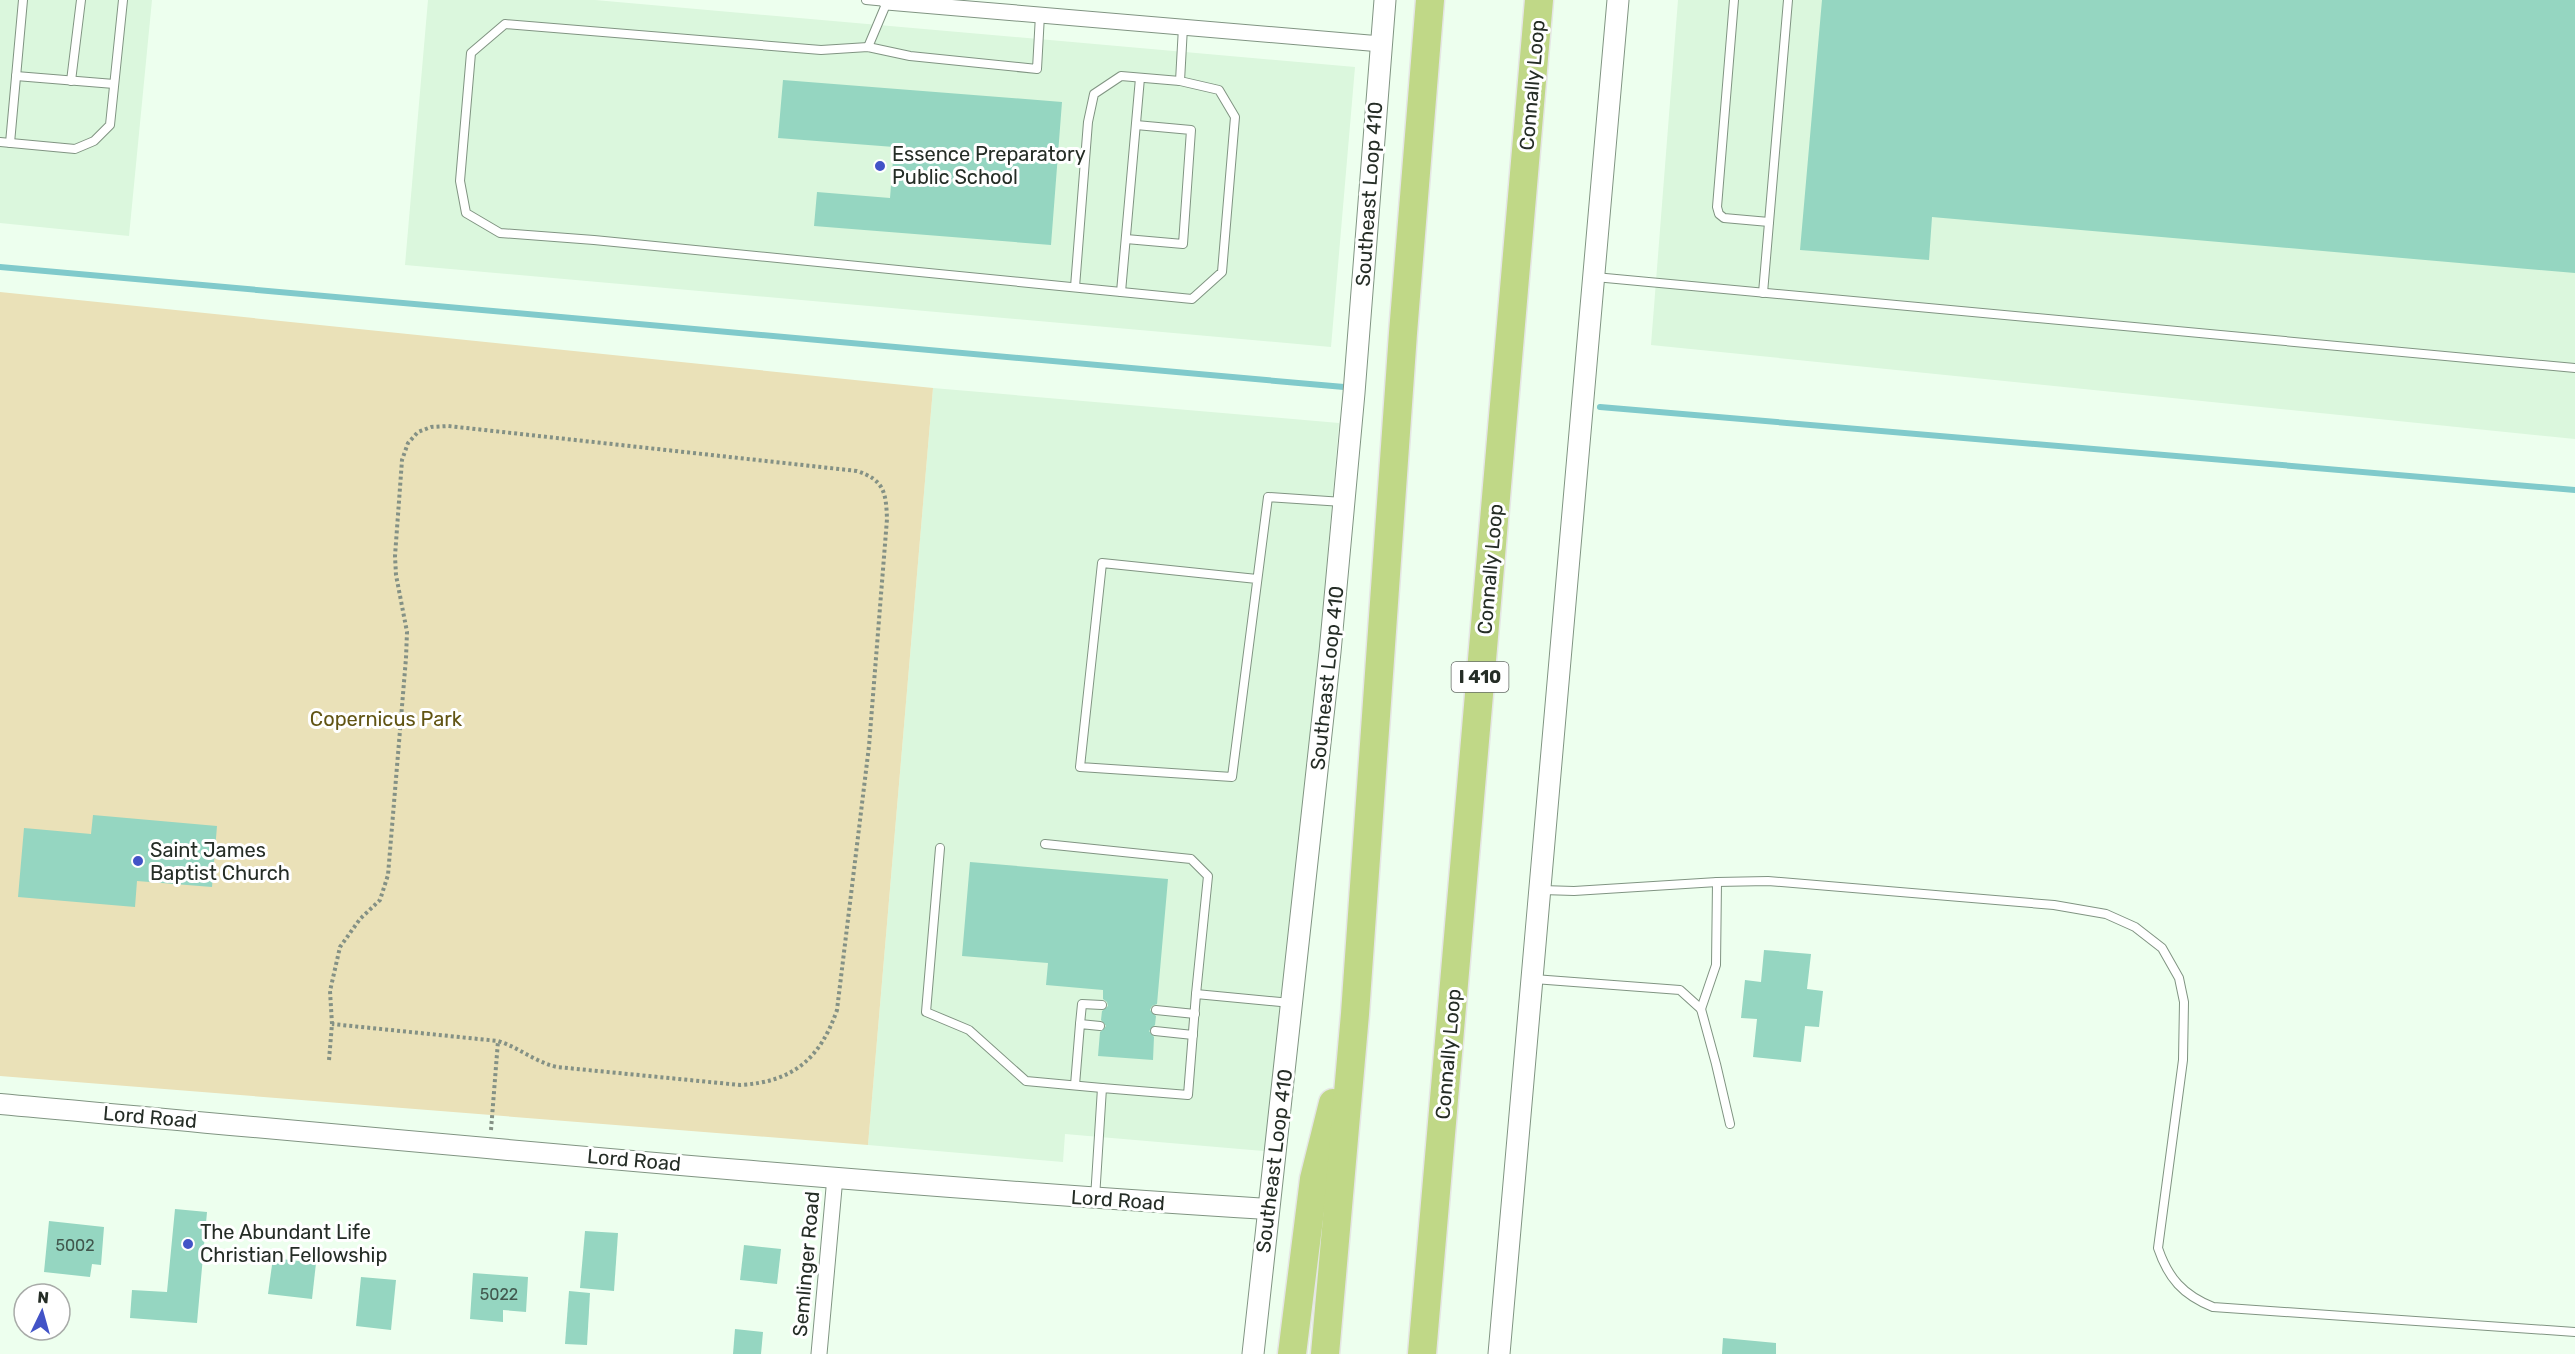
<svg xmlns="http://www.w3.org/2000/svg" width="2575" height="1354" font-family="Rubik,sans-serif">
  <style>
    .built { fill: #dbf7dd }
    .green { fill: #eae1b8 }
    .lines { fill: none; stroke-linecap: round; stroke-linejoin: round }
    .stream { stroke: #80cacb; stroke-width: 6 }
    .building { fill: #95d6c1 }
    .service-casing { stroke: #809482; stroke-width: 10 }
    .minor-casing { stroke: #809482; stroke-width: 17 }
    .tertiary-casing { stroke: #809482; stroke-width: 22 }
    .secondary-casing { stroke: #809482; stroke-width: 23 }
    .motorway-casing { stroke: #e5e6e5; stroke-width: 31 }
    .path { stroke: #849185; stroke-width: 4; stroke-dasharray: 3 3; stroke-linecap: butt }
    .service { stroke: #fff; stroke-width: 8 }
    .minor { stroke: #fff; stroke-width: 15 }
    .tertiary { stroke: #fff; stroke-width: 20 }
    .secondary { stroke: #fff; stroke-width: 21 }
    .motorway { stroke: #c0d887; stroke-width: 28 }
    .poi-dot { fill: #4253c7; stroke: #fff; stroke-width: 2 }
    .labels { text-anchor: middle; dominant-baseline: central; stroke-width: 6; stroke-linejoin: round; paint-order: stroke }
    .number-label { font-size: 16px; fill: #41574d }
    .shield { fill: #fff; stroke: #666c67; stroke-width: 1.5 }
    .shield-label { font-size: 18px; font-weight: bold; fill: #252d26 }
    .street-label { font-size: 20px; fill: #252d26; stroke: #fff }
    .poi-label { font-size: 20px; fill: #252d26; stroke: #fff; text-anchor: start }
    .park-label { font-size: 20px; fill: #615413; stroke: #fff }
  </style>
  <rect width="100%" height="100%" fill="#edffee"/>
  <g class="built">
    <path d="M0,0H152L129,236L0,223Z"/>
    <path d="M428,0H595L1355,67L1331,347L405,265Z"/>
    <path d="M1678,0H2575V439L1651,345Z"/>
    <path d="M933,388L1339,423L1276,1152L1065,1134L1063,1162L868,1145Z"/>
  </g>
  <path class="green" d="M0,292L933,388L868,1145L0,1076Z"/>
  <g class="lines">
    <g class="stream">
      <path d="M0,267L1344,387"/>
      <path d="M1600,407L2575,490"/>
    </g>
  </g>
  <g class="building">
    <path d="M1822,0H2575V273L1932,217L1929,260L1800,250Z"/>
    <path d="M783,80L1062,102L1051,245L814,226L817,192L890,198L894,147L778,138Z"/>
    <path d="M93,815L217,826L212,887L137,881L135,907L18,897L24,828L91,834Z"/>
    <path d="M970,862L1168,879L1157,1004L1152,1006L1150,1010L1156,1016L1155,1025L1149,1031L1154,1037L1153,1060L1098,1056L1100,1032L1106,1026L1101,1020L1102,1011L1108,1006L1107,1002L1103,999V990L1046,985L1048,963L962,956Z"/>
    <path d="M1764,950L1811,954L1807,989L1823,991L1819,1027L1805,1026L1801,1062L1753,1057L1757,1019L1741,1018L1745,980L1761,982Z"/>
    <path d="M175,1209L207,1212L197,1323L130,1318L132,1290L167,1292Z"/>
    <path d="M49,1221L104,1227L101,1265L92,1264L90,1277L44,1272Z"/>
    <path d="M585,1231L618,1233L614,1291L580,1288Z"/>
    <path d="M744,1245L781,1249L777,1284L740,1280Z"/>
    <path d="M273,1258L316,1263L312,1299L268,1294Z"/>
    <path d="M473,1273L528,1277L526,1312L503,1310V1322L470,1319Z"/>
    <path d="M361,1277L396,1280L391,1330L356,1326Z"/>
    <path d="M569,1291L590,1293L587,1345L565,1344Z"/>
    <path d="M735,1329L763,1332L761,1354H733Z"/>
    <path d="M1723,1338L1776,1343V1354H1722Z"/>
  </g>
  <g class="lines">
    <defs>
      <g id="service">
        <path d="M866,0L887,2L868,47"/>
        <path d="M1734,0L1717,207L1719,214L1724,218L1769,222"/>
        <path d="M1040,15L1037,69L910,56L868,47L821,50L505,24L471,53L460,181L466,213L500,233L594,240L1192,299L1222,272L1235,117L1219,90L1180,81L1183,27"/>
        <path d="M16,76L114,84"/>
        <path d="M71,81L81,0"/>
        <path d="M0,142L75,149L94,141L110,125L123,0"/>
        <path d="M10,143L23,0"/>
        <path d="M1126,239L1183,244L1191,130L1136,125"/>
        <path d="M1595,277L2575,368"/>
        <path d="M1075,287L1088,122L1094,94L1121,76L1180,81"/>
        <path d="M1121,292L1140,78"/>
        <path d="M1763,293L1788,0"/>
        <path d="M1257,579L1102,563L1080,767L1232,777L1268,497L1343,502"/>
        <path d="M1045,844L1191,859L1208,876L1196,994"/>
        <path d="M940,848L926,1012L969,1030L1026,1081L1102,1088"/>
        <path d="M1542,890L1574,891L1717,882L1768,881L2054,905L2106,914L2135,927L2162,948L2179,978L2184,1002L2183,1060L2158,1248C2168,1278 2183,1295 2213,1307L2575,1332"/>
        <path d="M1534,979L1680,990L1701,1009L1716,1064L1730,1124"/>
        <path d="M1701,1009L1716,965L1717,882"/>
        <path d="M1156,1010L1195,1014"/>
        <path d="M1080,1024L1082,1004L1102,1005"/>
        <path d="M1155,1031L1193,1035"/>
        <path d="M1075,1085L1080,1024L1100,1026"/>
        <path d="M1095,1198L1102,1088L1188,1095L1196,994L1291,1003"/>
      </g>
      <g id="minor">
        <path d="M887,0V2L1381,44"/>
        <path d="M819,1354L835,1177"/>
      </g>
      <path id="tertiary" d="M0,1104C422,1142 845,1183 1268,1209"/>
      <g id="secondary">
        <path d="M1253,1354L1330,652L1354,393L1385,0"/>
        <path d="M1499,1354L1618,0"/>
      </g>
      <g id="motorway">
        <path d="M1292,1354L1314,1179L1333,1103"/>
        <path d="M1325,1354L1355,1014L1403,333L1430,0"/>
        <path d="M1422,1354L1539,0"/>
      </g>
    </defs>
    <use href="#service" class="service-casing"/>
    <use href="#minor" class="minor-casing"/>
    <use href="#tertiary" class="tertiary-casing"/>
    <use href="#secondary" class="secondary-casing"/>
    <use href="#motorway" class="motorway-casing"/>
    <g class="path">
      <path d="M329,1060L332,1024L330,991L340,947L360,919L380,900L388,875L406,658L407,632L396,575L395,556L402,460L408,443L418,432L431,427L448,426L857,471C884,480 886,492 887,519L869,746L837,1010C820,1059 793,1082 740,1085L557,1067C535,1062 520,1048 498,1041L332,1024"/>
      <path d="M491,1130L498,1041"/>
    </g>
    <use href="#service" class="service"/>
    <use href="#minor" class="minor"/>
    <use href="#tertiary" class="tertiary"/>
    <use href="#secondary" class="secondary"/>
    <use href="#motorway" class="motorway"/>
  </g>
  <g class="poi-dot">
    <circle cx="880" cy="166" r="6"/>
    <circle cx="138" cy="861" r="6"/>
    <circle cx="188" cy="1244" r="6"/>
  </g>
  <g class="labels">
    <g class="number-label">
      <text x="75" y="1245">5002</text>
      <text x="499" y="1294">5022</text>
    </g>
    <rect class="shield" x="1451.5" y="662" width="57" height="30" rx="4.5"/>
    <g class="shield-label">
      <text x="1480" y="677">I 410</text>
    </g>
    <g class="street-label">
      <text transform="translate(1532 85) rotate(-85)">Connally Loop</text>
      <text transform="translate(1369 194) rotate(-86)">Southeast Loop 410</text>
      <text transform="translate(1490 569) rotate(-85)">Connally Loop</text>
      <text transform="translate(1327 678) rotate(-84)">Southeast Loop 410</text>
      <text transform="translate(1448 1054) rotate(-85)">Connally Loop</text>
      <text transform="translate(150 1117) rotate(5)">Lord Road</text>
      <text transform="translate(634 1160) rotate(5)">Lord Road</text>
      <text transform="translate(1274 1161) rotate(-83)">Southeast Loop 410</text>
      <text transform="translate(1118 1200) rotate(4)">Lord Road</text>
      <text transform="translate(806 1264) rotate(-85)">Semlinger Road</text>
    </g>
    <g class="poi-label">
      <text x="892" y="154">Essence Preparatory<tspan x="892" dy="23">Public School</tspan></text>
      <text x="150" y="850">Saint James<tspan x="150" dy="23">Baptist Church</tspan></text>
      <text x="200" y="1232">The Abundant Life<tspan x="200" dy="23">Christian Fellowship</tspan></text>
    </g>
    <g class="park-label">
      <text x="386" y="719">Copernicus Park</text>
    </g>
  </g>
  <g transform="translate(42 1312) rotate(5)"><circle r="28" fill="#ffffff" stroke="#a8aba8" stroke-width="1.5"/>
  <path d="M0-4.5L10 22L0 15L-10 22Z" fill="#4253c7"/>
  <text y="-9" font-size="16" font-weight="bold" text-anchor="middle" fill="#252d26">N</text>
  </g>
</svg>
